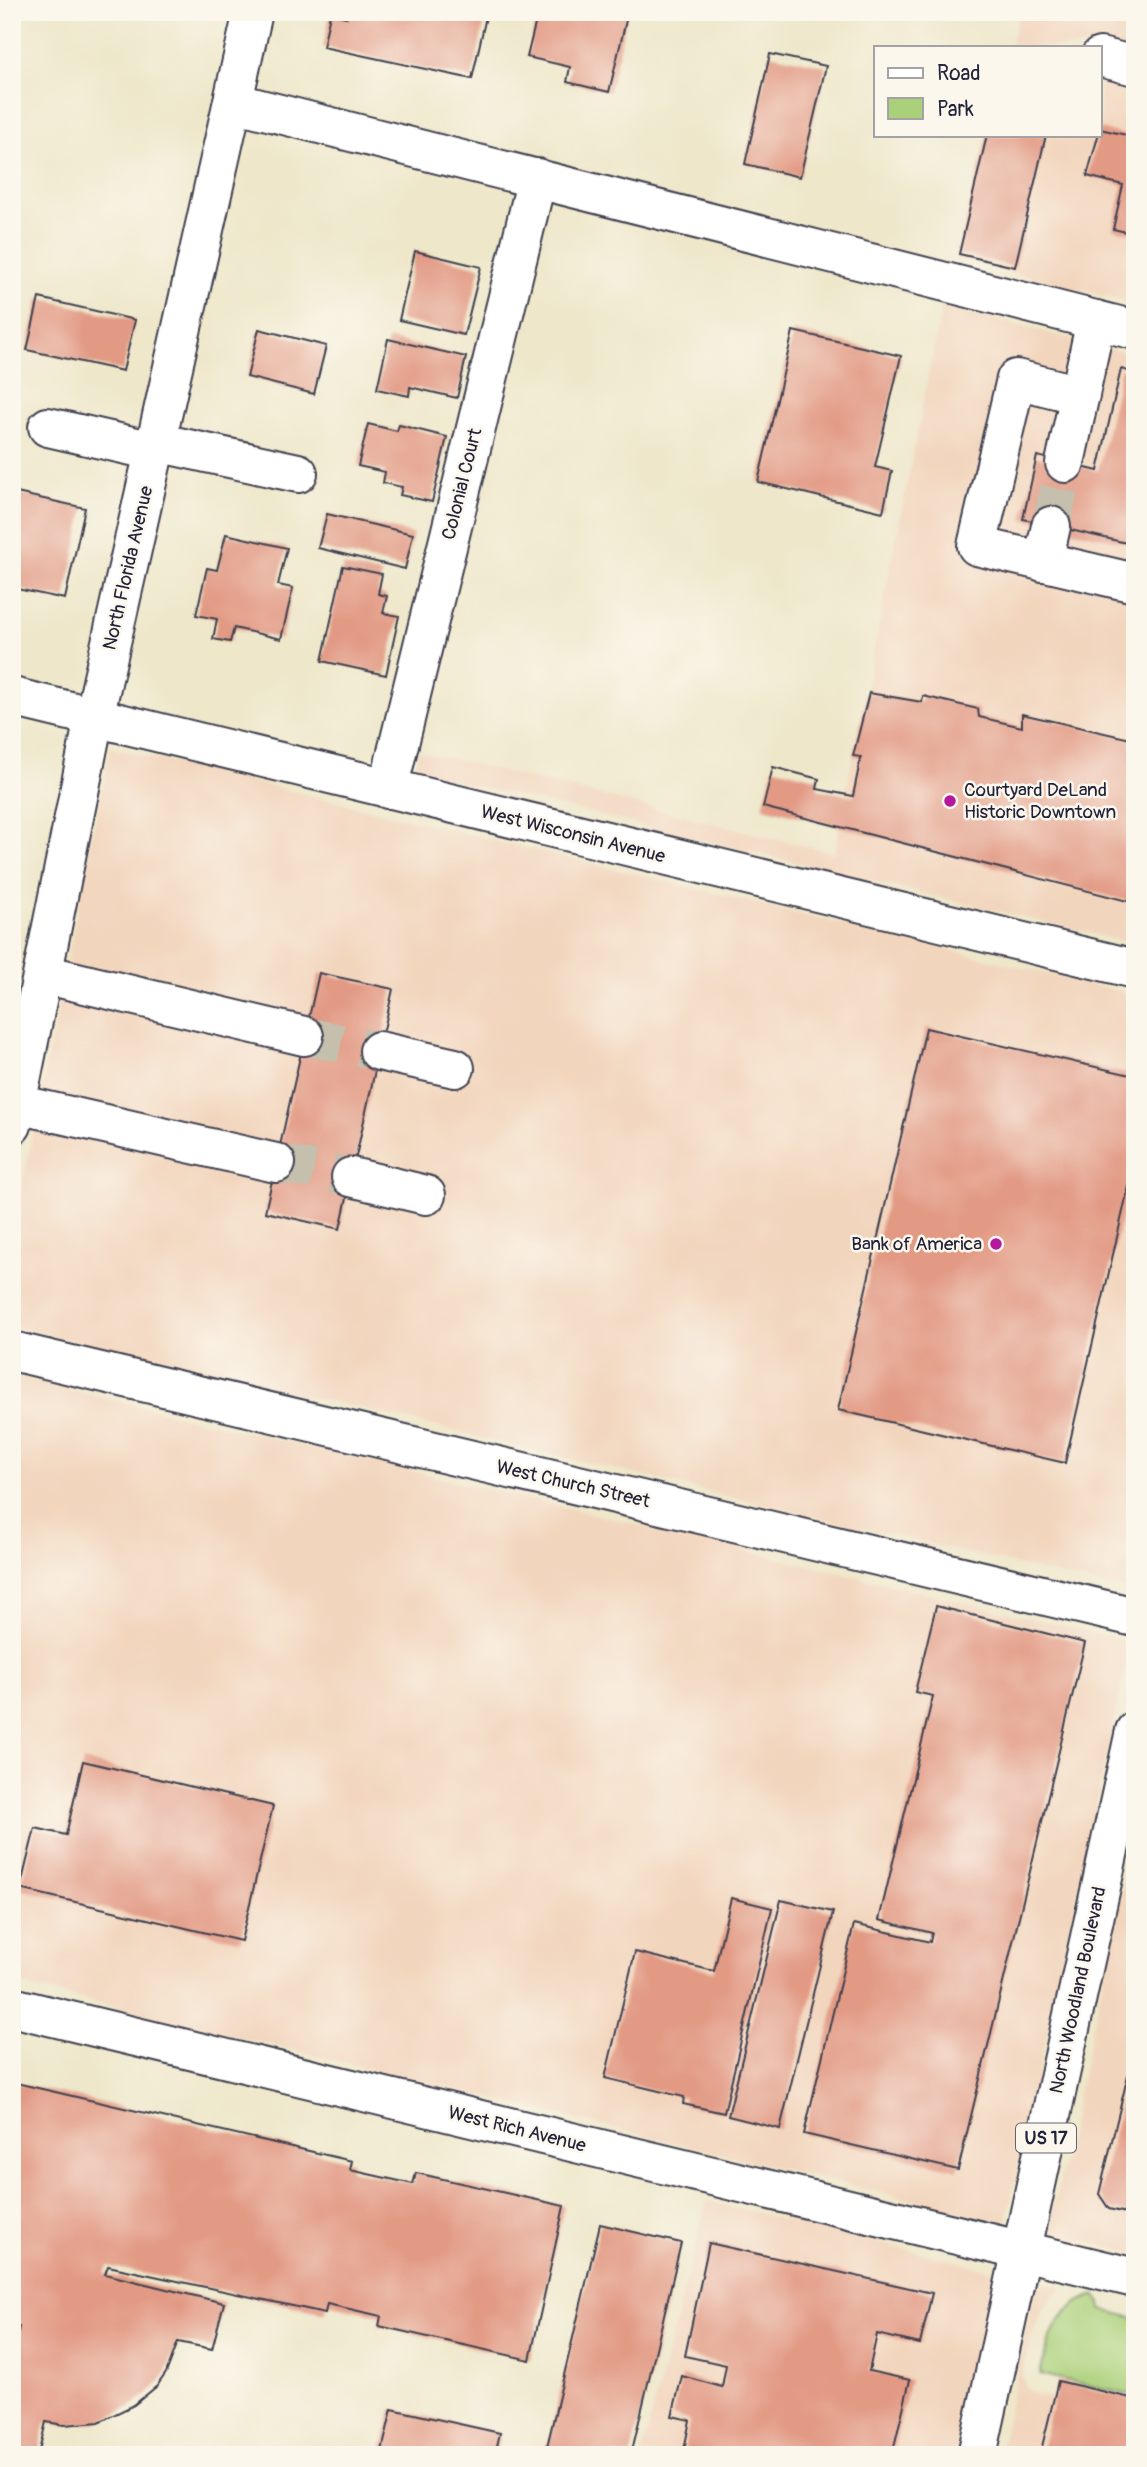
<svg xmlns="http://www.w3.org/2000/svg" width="1147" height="2467" font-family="Pangolin,sans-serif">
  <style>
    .built { fill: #f2d5bd }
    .green { fill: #aad079; stroke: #66795a; stroke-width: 2 }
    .building { fill: #e29a84 }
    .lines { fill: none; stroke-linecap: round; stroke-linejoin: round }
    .minor-tunnel { stroke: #c5c0ad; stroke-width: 38; stroke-dasharray: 38 19; stroke-linecap: butt }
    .minor-casing { stroke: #414050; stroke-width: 42 }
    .major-casing { stroke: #414050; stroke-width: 42 }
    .minor { stroke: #fff; stroke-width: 38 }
    .major { stroke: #fff; stroke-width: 38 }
    .poi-dot { fill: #b5179e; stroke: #fbf7ec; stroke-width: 2.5 }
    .labels { text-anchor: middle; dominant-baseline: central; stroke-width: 5; stroke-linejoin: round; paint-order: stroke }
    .shield { fill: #fbf7ec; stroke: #636270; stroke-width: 2 }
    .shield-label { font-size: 18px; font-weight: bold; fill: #22223b }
    .street-label { font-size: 19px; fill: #22223b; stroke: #fbf7ec }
    .poi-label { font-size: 19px; fill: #22223b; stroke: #fbf7ec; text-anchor: start }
  </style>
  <rect width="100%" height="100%" fill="#fbf7ec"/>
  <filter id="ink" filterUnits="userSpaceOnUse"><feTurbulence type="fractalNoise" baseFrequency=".0143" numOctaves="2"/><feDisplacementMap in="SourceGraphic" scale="14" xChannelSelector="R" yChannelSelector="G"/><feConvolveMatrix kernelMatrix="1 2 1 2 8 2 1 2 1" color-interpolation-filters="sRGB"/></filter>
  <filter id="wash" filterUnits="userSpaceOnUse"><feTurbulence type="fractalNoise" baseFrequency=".00686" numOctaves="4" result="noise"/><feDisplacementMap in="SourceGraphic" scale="28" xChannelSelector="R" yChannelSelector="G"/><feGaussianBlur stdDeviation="1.57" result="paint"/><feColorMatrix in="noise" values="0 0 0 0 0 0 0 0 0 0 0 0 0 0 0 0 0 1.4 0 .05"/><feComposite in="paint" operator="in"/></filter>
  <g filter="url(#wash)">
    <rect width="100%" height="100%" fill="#eee7ca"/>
    <g class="built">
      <path d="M1019,12H1135V304L954,258L987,135H1100V47H1010Z"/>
      <path d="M942,306L1135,355V944L414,771L419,751L834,853Z"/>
      <path d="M110,747L1135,995V1593L12,1326V1237Z"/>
      <path d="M12,1376L1131,1642L1006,2223L12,1982Z"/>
      <path d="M1135,1832V2253L1048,2233Z"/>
      <path d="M707,2201L995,2271L955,2455H641Z"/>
      <path d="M1037,2281L1064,2287L1052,2297L1043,2310L1030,2340L1022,2376L1026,2388L1035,2394L1135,2417V2455H999Z"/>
    </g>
    <path class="green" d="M1095,2295L1101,2303L1102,2310L1135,2318V2396L1040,2374C1050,2336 1055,2309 1095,2295Z"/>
    <g id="blocks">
      <g class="building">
        <path d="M348,12H487L472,79L323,47L330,14L347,17Z"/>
        <path d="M538,12H628L609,92L567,82L570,67L527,57Z"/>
        <path d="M770,54L826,66L800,177L745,164Z"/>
        <path d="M1100,129L1135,137V234L1113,229L1123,185L1087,176Z"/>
        <path d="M987,135H1046L1015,267L959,254Z"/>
        <path d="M415,251L481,267L464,335L399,320Z"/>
        <path d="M39,298L135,320L123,371L27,350Z"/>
        <path d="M259,329L326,346L314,394L247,377Z"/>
        <path d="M793,331L901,356L875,467L892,471L883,512L758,482Z"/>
        <path d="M388,339L466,357L457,398L410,387L409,396L377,389Z"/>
        <path d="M1121,369L1135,373V545L1023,519L1037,456L1098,471Z"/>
        <path d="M368,424L397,431L399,425L447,437L432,502L400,495L402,487L383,483L385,472L358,466Z"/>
        <path d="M12,492L85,508L65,599L12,588Z"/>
        <path d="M327,514L413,534L405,569L318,548Z"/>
        <path d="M226,534L287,548L278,585L293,588L281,639L234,628L230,642L213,639L217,619L196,615L207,568L217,570Z"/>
        <path d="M343,566L382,574L378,594L387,596L383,613L399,616L386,675L322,661Z"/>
        <path d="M869,693L922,702L923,696L978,709L979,717L1022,727V714L1135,740V903L763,807L773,767L819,779L817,789L853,796L861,757L853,756Z"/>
        <path d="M319,973L393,989L340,1229L265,1212Z"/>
        <path d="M926,1028L1135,1076V1159L1065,1463L838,1410Z"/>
        <path d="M936,1606L1085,1643L958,2170L804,2134L854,1924L930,1942L932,1933L879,1920L933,1696L915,1692Z"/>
        <path d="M83,1761L273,1806L241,1941L20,1889L35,1828L66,1835Z"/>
        <path d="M731,1898L772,1908L724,2113L683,2104L684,2097L605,2078L635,1952L714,1971Z"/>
        <path d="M781,1900L833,1912L780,2129L728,2116Z"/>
        <path d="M1134,2065H1135V2215L1109,2209L1099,2194L1128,2075L1131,2076Z"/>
        <path d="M12,2082L352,2161L350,2170L413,2184L416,2173L564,2206L530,2360L379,2326L381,2316L327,2304L325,2313L108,2266L105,2274L224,2303L212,2349L178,2342L166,2373L157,2386L134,2405L99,2422L64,2425L46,2422L38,2455L12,2450V2358L19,2327L12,2326Z"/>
        <path d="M600,2224L681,2243L631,2455H545Z"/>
        <path d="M709,2243L932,2293L920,2344L877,2334L869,2371L910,2380L892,2455H683L690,2420L672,2416L682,2376L722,2387L726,2365L685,2356Z"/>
        <path d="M1058,2381L1135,2399V2455H1040Z"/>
        <path d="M392,2409L500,2433L495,2455H381Z"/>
      </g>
    </g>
  </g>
  <g filter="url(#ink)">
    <use href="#blocks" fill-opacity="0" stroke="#414050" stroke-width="2"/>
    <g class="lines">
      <g class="minor-tunnel">
        <path d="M1051,526L1065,463"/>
        <path d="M304,1036L379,1051"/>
        <path d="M276,1163L351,1177"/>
      </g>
      <defs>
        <g id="minor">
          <path d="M1100,57L1135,66"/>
          <path d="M233,102L1135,330"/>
          <path d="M1080,395L1016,379L977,546L1135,583"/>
          <path d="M48,427L154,451"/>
          <path d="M156,442L298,473"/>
          <path d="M1065,463L1096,320"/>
          <path d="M1043,562L1051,526"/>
          <path d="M12,697L1135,969"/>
          <path d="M388,789L537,178"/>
          <path d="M43,974L304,1036"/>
          <path d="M379,1051L455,1068"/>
          <path d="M17,1104L276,1163"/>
          <path d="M12,1125L94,718L253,12"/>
          <path d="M351,1177L426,1195"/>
          <path d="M12,1351L1135,1617"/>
          <path d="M12,2007L1135,2278"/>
        </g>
        <path id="major" d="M977,2455L1135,1731"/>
      </defs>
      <use href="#minor" class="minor-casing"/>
      <use href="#major" class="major-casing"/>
      <use href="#minor" class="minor"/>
      <use href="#major" class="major"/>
    </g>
  </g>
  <g class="poi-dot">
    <circle cx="950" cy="801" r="7"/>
    <circle cx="996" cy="1244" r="7"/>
  </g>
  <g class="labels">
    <rect class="shield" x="1016" y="2123.5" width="60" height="29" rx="5"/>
    <g class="shield-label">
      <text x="1046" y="2138">US 17</text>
    </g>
    <g class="street-label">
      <text transform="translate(462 484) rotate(-76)">Colonial Court</text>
      <text transform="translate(128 568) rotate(-77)">North Florida Avenue</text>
      <text transform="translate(573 834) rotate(14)">West Wisconsin Avenue</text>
      <text transform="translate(573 1484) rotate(13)">West Church Street</text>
      <text transform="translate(1078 1990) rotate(-78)">North Woodland Boulevard</text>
      <text transform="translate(517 2129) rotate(14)">West Rich Avenue</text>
    </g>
    <g class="poi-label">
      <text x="964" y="790">Courtyard DeLand<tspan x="964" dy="22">Historic Downtown</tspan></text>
      <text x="982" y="1244" text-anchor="end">Bank of America</text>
    </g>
  </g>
  <rect width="1147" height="2467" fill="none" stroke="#fbf7ec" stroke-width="42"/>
  <rect x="874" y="46" width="228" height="91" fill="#fbf7ec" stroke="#a4a2a5" stroke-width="2"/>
  <rect x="888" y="68" width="35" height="10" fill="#ffffff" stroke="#a4a2a5" stroke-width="2"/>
  <text x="937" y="80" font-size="21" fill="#22223b">Road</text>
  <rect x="888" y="98" width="35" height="21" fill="#aad079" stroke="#a4a2a5" stroke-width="2"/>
  <text x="937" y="116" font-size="21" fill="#22223b">Park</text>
</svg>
